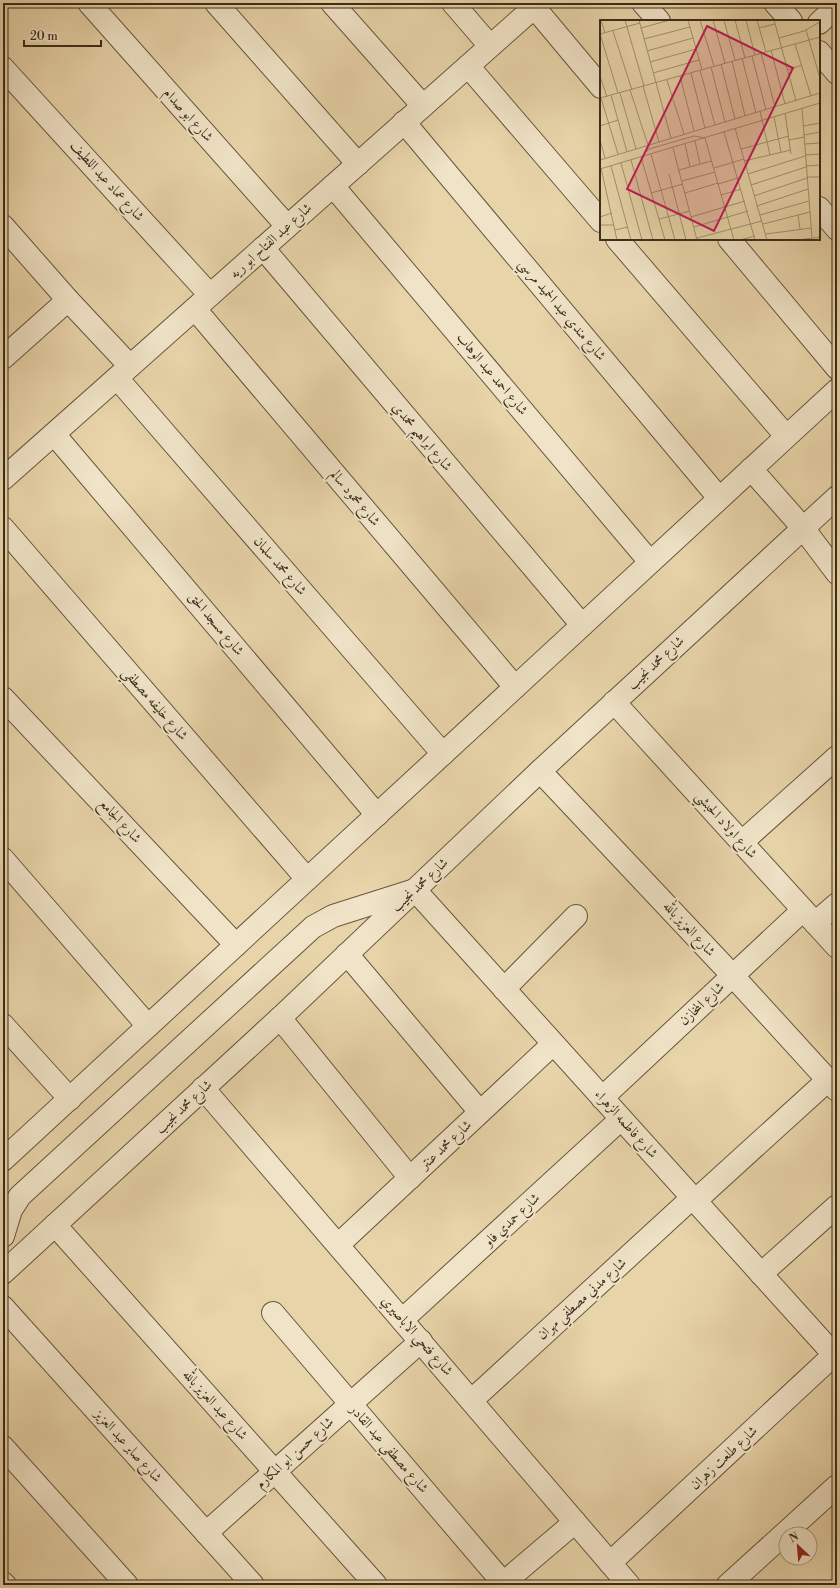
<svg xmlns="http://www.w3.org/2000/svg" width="840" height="1588" font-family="'Libre Bodoni',Amiri,serif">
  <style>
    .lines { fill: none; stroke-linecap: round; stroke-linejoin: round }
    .minor-casing { stroke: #66573e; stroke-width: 24 }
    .minor { stroke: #f0e3c7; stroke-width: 22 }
    .labels { text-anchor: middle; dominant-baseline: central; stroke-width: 4; stroke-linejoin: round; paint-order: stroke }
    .street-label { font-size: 14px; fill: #3b2d1b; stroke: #f0e3c7 }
    .inset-road { fill: none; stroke: #a39170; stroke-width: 1 }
    .view { fill: #c2185b; fill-opacity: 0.15; stroke: #c2185b; stroke-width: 2 }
    .inset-edge { fill: none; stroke: #3b2d1b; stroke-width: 2 }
  </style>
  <rect width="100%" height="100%" fill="#e8d4a9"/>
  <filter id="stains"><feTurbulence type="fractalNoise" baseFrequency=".005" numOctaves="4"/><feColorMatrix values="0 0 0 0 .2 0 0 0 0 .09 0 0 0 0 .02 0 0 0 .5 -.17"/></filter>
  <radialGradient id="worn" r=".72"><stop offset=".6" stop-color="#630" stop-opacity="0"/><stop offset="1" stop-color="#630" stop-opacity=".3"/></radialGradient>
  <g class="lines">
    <defs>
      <g id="minor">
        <path d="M89,3L287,226"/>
        <path d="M216,3L358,164"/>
        <path d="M332,3L423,106"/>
        <path d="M453,3L490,46"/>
        <path d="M643,3L659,21"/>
        <path d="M775,3L791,21"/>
        <path d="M534,7L601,87"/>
        <path d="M819,23L837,6"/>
        <path d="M819,52L837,73"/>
        <path d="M468,66L601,221"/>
        <path d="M3,68L210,295"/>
        <path d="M404,122L719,498"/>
        <path d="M333,186L650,562"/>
        <path d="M819,208L837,229"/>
        <path d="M3,226L68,300L130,366"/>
        <path d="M617,239L786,436"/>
        <path d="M729,239L837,368"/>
        <path d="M263,248L582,625"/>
        <path d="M195,309L515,687"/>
        <path d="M3,358L68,300"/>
        <path d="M117,378L443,754"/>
        <path d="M54,434L377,815"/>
        <path d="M751,469L803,528L837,573"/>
        <path d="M3,479L539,3"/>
        <path d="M3,528L307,879"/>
        <path d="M3,698L236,945"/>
        <path d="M614,702L837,947"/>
        <path d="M540,771L733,976L837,1090"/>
        <path d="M742,842L837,757"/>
        <path d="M3,859L148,1026"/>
        <path d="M815,923L837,904"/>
        <path d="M347,954L480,1112"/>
        <path d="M504,989L576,916"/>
        <path d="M280,1018L410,1178"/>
        <path d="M3,1025L70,1099"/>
        <path d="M203,1088L629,1585"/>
        <path d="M602,1098L803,910"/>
        <path d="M3,1160L837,390"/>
        <path d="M695,1201L828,1080"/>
        <path d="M55,1225L376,1585"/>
        <path d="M3,1236L11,1210L20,1196L313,927L333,916L415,890L837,1358"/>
        <path d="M338,1245L553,1044"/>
        <path d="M3,1273L280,1018L540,771L837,497"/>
        <path d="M761,1274L837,1206"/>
        <path d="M3,1307L253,1585"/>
        <path d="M273,1313L505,1585"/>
        <path d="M402,1320L621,1119"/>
        <path d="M472,1400L692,1198"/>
        <path d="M3,1447L127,1585"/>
        <path d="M206,1533L421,1341"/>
        <path d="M610,1563L837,1352"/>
        <path d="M3,1583L5,1585"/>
        <path d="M501,1585L575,1522"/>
        <path d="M728,1585L837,1486"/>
      </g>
    </defs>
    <use href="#minor" class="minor-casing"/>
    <use href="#minor" class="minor"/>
  </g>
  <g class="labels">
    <g class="street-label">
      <text transform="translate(188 115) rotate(48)">شارع ابو صدام</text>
      <text transform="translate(107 181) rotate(48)">شارع عماد عبد اللطيف</text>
      <text transform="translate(271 241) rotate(-42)">شارع عبد الفتاح ابو ريه</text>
      <text transform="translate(562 310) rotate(50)">شارع مندي عبد الحميد مرسي</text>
      <text transform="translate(492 374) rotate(50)">شارع احمد عبد الوهاب</text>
      <text transform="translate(422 437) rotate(50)">شارع ابراهيم محمدي</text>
      <text transform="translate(355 498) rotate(50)">شارع محمود سالم</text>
      <text transform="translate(280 566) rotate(49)">شارع محمد سلمان</text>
      <text transform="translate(216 624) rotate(50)">شارع مسجد الحق</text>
      <text transform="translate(656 663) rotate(-43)">شارع محمد نجيب</text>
      <text transform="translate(155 704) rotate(49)">شارع خليفه مصطفي</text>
      <text transform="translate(120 821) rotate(47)">شارع الجامع</text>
      <text transform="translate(726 825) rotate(48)">شارع اولاد الحبشي</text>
      <text transform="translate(420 885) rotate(-43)">شارع محمد نجيب</text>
      <text transform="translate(689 929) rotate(47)">شارع العزيز بالله</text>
      <text transform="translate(702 1004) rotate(-43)">شارع المخازن</text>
      <text transform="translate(184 1107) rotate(-43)">شارع محمد نجيب</text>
      <text transform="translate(626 1124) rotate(48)">شارع فاطمه الزهراء</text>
      <text transform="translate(446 1145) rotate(-43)">شارع محمد عنتر</text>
      <text transform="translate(512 1220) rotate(-43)">شارع حمدي فاو</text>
      <text transform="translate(582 1299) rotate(-42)">شارع مدني مصطفي مهران</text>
      <text transform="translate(417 1336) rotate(49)">شارع فتحي الاباصيري</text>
      <text transform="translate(215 1405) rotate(48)">شارع عبد العزيز بالله</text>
      <text transform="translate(128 1446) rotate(48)">شارع صابر عبد العزيز</text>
      <text transform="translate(389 1449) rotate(49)">شارع مصطفي عبد القادر</text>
      <text transform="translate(295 1453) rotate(-42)">شارع حسن ابو المكارم</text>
      <text transform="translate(724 1458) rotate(-43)">شارع طلعت زهران</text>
    </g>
  </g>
  <g transform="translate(600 20)">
    <rect width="220" height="220" fill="#e8d4a9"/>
    <path class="inset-road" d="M1,0L5,13M25,0L44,66M39,0L71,118M88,0L102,50M100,0L114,46M113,0L125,43M124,0L135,40M135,0L145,38M146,0L155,35M157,0L166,32M174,0L196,81M41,8L70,0M159,8L175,4M206,10L220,58M13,11L32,70M0,14L18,73M0,14L40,3M179,18L204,11L220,2M44,19L90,7M195,24L211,76M171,30L185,84M47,31L93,18M161,33L175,87M152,36L166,90M142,38L156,93M132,41L145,96M50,42L96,29M121,44L135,99M111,47L125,102M100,50L115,105M188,50L202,45M53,53L99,40M91,53L105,108M0,56L7,77M80,56L94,111M67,60L84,114M43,66L59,122M30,70L48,125M20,73L36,129M11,75L27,132M0,78L220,17M1,78L18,134M202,88L212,218M160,91L170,135M185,93L191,134M174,97L181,132M0,106L18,100M203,106L220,103M135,108L167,220M124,112L155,220M204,115L220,112M0,120L5,138M189,120L204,117M95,121L100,144M85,124L90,147M205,124L220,123M73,128L97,220M141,129L189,116M51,134L75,220M205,135L220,134M0,140L220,73M31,140L53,220M144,141L191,130M21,143L42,220M11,146L31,220M206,146L220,145M1,148L17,220M114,148L144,139M0,149L220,83M79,150L111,141M69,154L86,220M148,154L205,136M207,157H220M82,161L115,152M118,164L138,158M151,165L206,147M51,173L83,164M85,173L118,163M121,175L141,169M154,176L207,158M157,186L208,169M160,195L209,181M198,195L200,209M0,197L12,193M91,197L145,181M59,199L90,191M163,204L210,192M1,205H14M94,207L148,191M15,210L28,207M166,214L211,208M97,218L162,201M65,220L41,137L49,129L94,116L105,118L134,220M140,220L155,216M199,220L220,217"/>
    <path class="view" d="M107,6L193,48L114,211L27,169Z"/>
    <rect width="220" height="220" class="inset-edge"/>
  </g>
  <rect width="840" height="1588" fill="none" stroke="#e8d4a9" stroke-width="16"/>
  <rect x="4" y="4" width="832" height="1580" fill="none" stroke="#3b2d1b" stroke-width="2"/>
  <rect x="8" y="8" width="824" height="1572" fill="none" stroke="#3b2d1b"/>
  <g transform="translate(798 1546) rotate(334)"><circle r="19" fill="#f0e3c7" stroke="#a89a82"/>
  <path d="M0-3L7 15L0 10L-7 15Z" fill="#8f2418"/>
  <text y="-6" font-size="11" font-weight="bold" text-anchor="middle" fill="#3b2d1b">N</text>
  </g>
  <path d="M24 40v6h77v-6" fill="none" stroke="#3b2d1b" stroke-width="2"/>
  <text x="30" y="40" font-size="12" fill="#3b2d1b" stroke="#f0e3c7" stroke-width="3" paint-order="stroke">20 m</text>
  <rect width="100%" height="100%" filter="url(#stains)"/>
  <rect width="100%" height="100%" fill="url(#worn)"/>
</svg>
